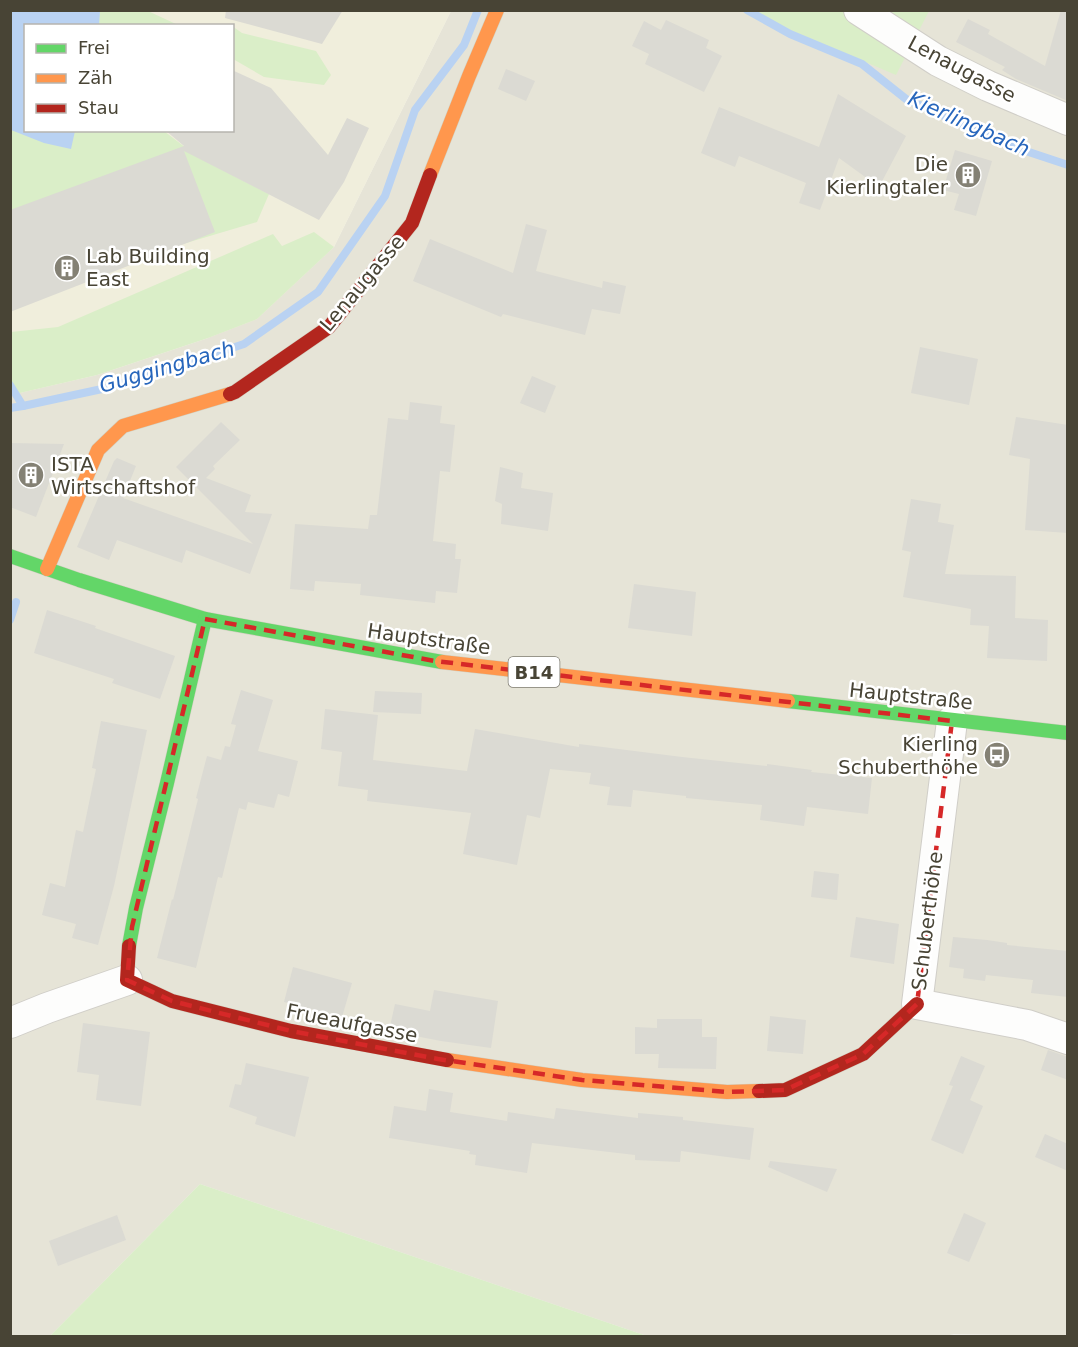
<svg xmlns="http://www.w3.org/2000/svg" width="1078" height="1347" font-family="'DejaVu Sans',sans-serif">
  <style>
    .residential { fill: #e6e4d7 }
    .education { fill: #f0eedc; fill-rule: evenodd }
    .green { fill: #daeec8 }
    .water { fill: #b9d2f2 }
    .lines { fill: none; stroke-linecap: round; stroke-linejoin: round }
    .stream { stroke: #b9d2f2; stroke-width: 8 }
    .building { fill: #dbdad3 }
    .street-casing { stroke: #d0cec8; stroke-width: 32 }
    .fast-casing { stroke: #d2d0c1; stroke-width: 15 }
    .slow-casing { stroke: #d2d0c1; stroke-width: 15 }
    .jam-casing { stroke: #d2d0c1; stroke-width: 15 }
    .street { stroke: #fdfdfc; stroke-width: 30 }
    .fast { stroke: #63d668; stroke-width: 14 }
    .slow { stroke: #ff974d; stroke-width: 14 }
    .jam { stroke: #b3261e; stroke-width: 14 }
    .marked { fill: none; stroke: #d62828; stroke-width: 4.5; stroke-dasharray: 12 8; stroke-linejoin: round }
    .labels { text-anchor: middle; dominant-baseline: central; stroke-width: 5; stroke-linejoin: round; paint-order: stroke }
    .shield { fill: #fff; stroke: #7f7c72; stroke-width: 1.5 }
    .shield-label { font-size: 18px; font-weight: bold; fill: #484435 }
    .street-label { font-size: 20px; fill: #484435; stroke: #fff }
    .poi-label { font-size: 20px; fill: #484435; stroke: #fff; text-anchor: end }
    .water-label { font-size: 21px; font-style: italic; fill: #2766bc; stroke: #fff }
  </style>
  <rect width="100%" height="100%" fill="#f2f1ea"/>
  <path class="residential" d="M451,11H1067V1336L954,1334L945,1336H647L200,1184L50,1336H11L10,395L97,375L208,338L334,247Z"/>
  <path class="education" d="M10,11H451L334,247L257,319L208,338L97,375L11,395ZM26,26H232V130H26Z"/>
  <g class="green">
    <path d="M11,11H148L178,25L26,26V130L164,131L199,158L269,194L257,222L11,295Z"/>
    <path d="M745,11H929L896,75Z"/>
    <path d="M232,26L242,33L316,51L331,75L324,85L264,77L233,59Z"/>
    <path d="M314,232L334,247L257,319L208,338L97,375L11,395V332L58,327L273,234L282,246Z"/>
    <path d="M200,1184L647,1336H50Z"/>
  </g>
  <path class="water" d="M11,10L100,11L99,25L26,26V130L75,131L71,149L44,143L11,130Z"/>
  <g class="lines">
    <g class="stream">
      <path d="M747,10L790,34L862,64L906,99L1014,147L1068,165"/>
      <path d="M10,385L23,406L102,389L150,375L244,344L318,292L385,196L415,110L464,45L478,10"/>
      <path d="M10,408L23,406"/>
      <path d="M10,620L16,602"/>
    </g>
  </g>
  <g class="building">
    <path d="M226,10H343L322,44L225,18Z"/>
    <path d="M1061,10H1068V101L1016,79L1002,70L1005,67L956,42L968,19L990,30L988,34L1045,66Z"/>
    <path d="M666,20L709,40L706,48L722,56L704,92L645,64L649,54L632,46L644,21L661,30Z"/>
    <path d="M506,69L535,81L526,101L498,89Z"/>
    <path d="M232,70L271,88L328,155L347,118L369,128L344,182L319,220L184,151L215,232L10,312V210L184,146L165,130H232Z"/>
    <path d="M838,94L906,136L879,187L839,158L820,210L799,203L806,183L739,156L735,167L701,153L719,107L819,147Z"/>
    <path d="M955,150L992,161L976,216L954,210L959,194L943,190Z"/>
    <path d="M526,224L547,230L536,271L602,288L603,281L626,286L620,314L592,309L585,335L503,314L501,317L413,281L430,239L513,273Z"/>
    <path d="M920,347L978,359L969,405L911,393Z"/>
    <path d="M532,376L556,386L545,413L520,403Z"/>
    <path d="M410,402L442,406L440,423L455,425L450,472L440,471L433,541L456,544L455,559H461L457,593L436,591L435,603L360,595L361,584L315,581L314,591L290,589L295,524L368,529L370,515H377L388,418L408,420Z"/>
    <path d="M1016,417L1068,425V533L1025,530L1030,459L1009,455Z"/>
    <path d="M221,422L240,440L213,466L215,469L206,478L251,495L245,512L272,514L250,574L186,550L182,563L117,540L109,560L77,547L114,461L117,458L136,466L123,498L253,544L176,467Z"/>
    <path d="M10,443L64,444L36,517L10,507Z"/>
    <path d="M500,467L523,473L521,488L553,493L548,531L501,524L502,504L495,501Z"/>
    <path d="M911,499L941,504L938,522L954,525L945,574L1016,576L1015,618L1048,620L1047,661L987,658L989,626L970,625L971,609L903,597L911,552L902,550Z"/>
    <path d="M634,584L696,592L692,636L628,628Z"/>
    <path d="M47,610L96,626L95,628L175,656L160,699L112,683L114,679L34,653Z"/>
    <path d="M241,690L273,700L258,751L298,761L289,797L278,794L274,808L248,802L246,810L239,808L222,878L218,877L196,968L157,958L172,899L173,900L198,799L196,798L207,756L221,760L225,746L230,747L236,725L231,724Z"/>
    <path d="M375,691L422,693L421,714L373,712Z"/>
    <path d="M325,709L378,715L373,760L467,771L475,729L579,747V744L682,757L767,766V764L812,770L811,772L872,778L868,814L807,807L804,826L760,820L762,805L686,798V796L633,790L631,807L607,805L610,787L589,784L591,773L550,769L540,818L527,815L517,865L463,854L471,813L367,801L368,790L338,786L342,752L321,749Z"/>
    <path d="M101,721L147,730L114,886L98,945L72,938L76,924L42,915L50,883L65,887L76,830L83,832L96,769L92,768Z"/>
    <path d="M814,871L839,874L837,900L811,897Z"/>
    <path d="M856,917L899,924L894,964L850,957Z"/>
    <path d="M953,937L987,940L1007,943V945L1068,951V997L1031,993L1033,980L986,975L985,981L963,978L964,969L949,967Z"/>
    <path d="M293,967L352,983L342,1017L284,1002Z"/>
    <path d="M434,990L498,1001L491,1048L441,1041L389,1031L395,1004L430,1011Z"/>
    <path d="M770,1016L806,1020L803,1054L767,1051Z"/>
    <path d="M657,1019H702V1037H717L716,1069L658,1068L659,1054H635V1027L657,1028Z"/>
    <path d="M83,1023L150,1032L141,1106L96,1100L99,1075L77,1072Z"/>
    <path d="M1048,1050L1068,1057V1080L1041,1070Z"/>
    <path d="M961,1056L985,1066L970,1100L983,1106L963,1154L931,1140L953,1086L949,1085Z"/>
    <path d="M246,1063L309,1077L295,1137L255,1124L257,1117L229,1107L235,1084L241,1085Z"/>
    <path d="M429,1089L453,1093L450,1112L507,1121L508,1112L554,1119L556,1108L638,1118V1113L683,1117V1120L754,1128L750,1160L681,1151L680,1162L635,1160V1155L532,1143L527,1173L475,1165L476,1155L469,1154L470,1151L389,1138L394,1106L426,1111Z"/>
    <path d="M1045,1134L1068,1144V1171L1035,1157Z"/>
    <path d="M770,1161L837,1169L827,1192L768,1167Z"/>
    <path d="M964,1213L986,1223L969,1262L947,1253Z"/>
    <path d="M117,1215L126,1240L58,1266L49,1241Z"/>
  </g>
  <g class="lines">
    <defs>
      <g id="street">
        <path d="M859,10L938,61L988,86L1068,120"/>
        <path d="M952,721L917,1004L1027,1025L1068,1039"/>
        <path d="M10,1023L47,1008L127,980"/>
      </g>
      <g id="fast">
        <path d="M10,556L79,580L205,619L442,662"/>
        <path d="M788,701L1068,733"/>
        <path d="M129,946L136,908L167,783L205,619"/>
      </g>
      <g id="slow">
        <path d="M430,175L469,76L497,10"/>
        <path d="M47,569L98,450L123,426L230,394"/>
        <path d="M442,662L788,701"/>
        <path d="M447,1060L582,1080L727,1092L759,1091"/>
      </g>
      <g id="jam">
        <path d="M230,394L235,392L329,327L412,223L430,175"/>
        <path d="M129,946L127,980L172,1001L291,1031L447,1060"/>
        <path d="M759,1091L785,1090L863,1054L917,1004"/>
      </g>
    </defs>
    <use href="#street" class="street-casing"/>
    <use href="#fast" class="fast-casing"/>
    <use href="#slow" class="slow-casing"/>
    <use href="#jam" class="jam-casing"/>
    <use href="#street" class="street"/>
    <use href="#fast" class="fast"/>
    <use href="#slow" class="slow"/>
    <use href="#jam" class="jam"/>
  </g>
  <path class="marked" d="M205,619L435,661L952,721L917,1004L863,1054L785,1090L727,1092L582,1080L438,1059L291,1031L172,1001L127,980L132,927Z"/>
  <defs>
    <symbol id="building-disc" viewBox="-11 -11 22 22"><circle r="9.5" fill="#848174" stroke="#fff"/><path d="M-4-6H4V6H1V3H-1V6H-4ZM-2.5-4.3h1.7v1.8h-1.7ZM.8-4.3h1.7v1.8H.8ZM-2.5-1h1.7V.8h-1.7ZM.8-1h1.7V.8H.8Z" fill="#fff"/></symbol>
    <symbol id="bus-disc" viewBox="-11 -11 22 22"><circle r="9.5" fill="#848174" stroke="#fff"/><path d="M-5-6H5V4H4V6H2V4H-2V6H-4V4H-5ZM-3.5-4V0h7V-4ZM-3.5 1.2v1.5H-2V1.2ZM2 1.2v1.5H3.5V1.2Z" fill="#fff"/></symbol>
  </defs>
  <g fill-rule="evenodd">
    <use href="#building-disc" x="953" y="160" width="30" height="30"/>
    <use href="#building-disc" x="52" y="253" width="30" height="30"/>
    <use href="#building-disc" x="16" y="460" width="30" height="30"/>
    <use href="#bus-disc" x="982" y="740" width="30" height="30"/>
  </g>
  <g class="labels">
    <rect class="shield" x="508.5" y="657" width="51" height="30" rx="4.5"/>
    <g class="shield-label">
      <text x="534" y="672">B14</text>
    </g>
    <g class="street-label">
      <text transform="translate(962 69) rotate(28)">Lenaugasse</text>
      <text transform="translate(362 283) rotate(-50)">Lenaugasse</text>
      <text transform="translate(429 639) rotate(8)">Hauptstraße</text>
      <text transform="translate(911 696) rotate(6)">Hauptstraße</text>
      <text transform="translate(927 921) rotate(-83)">Schuberthöhe</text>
      <text transform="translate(352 1023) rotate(11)">Frueaufgasse</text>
    </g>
    <g class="poi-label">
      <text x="948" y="164">Die<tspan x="948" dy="23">Kierlingtaler</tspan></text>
      <text x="86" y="256" text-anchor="start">Lab Building<tspan x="86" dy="23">East</tspan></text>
      <text x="51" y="464" text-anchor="start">ISTA<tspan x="51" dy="23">Wirtschaftshof</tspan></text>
      <text x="978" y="744">Kierling<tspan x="978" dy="23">Schuberthöhe</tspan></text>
    </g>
    <g class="water-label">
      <text transform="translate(969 124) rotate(24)">Kierlingbach</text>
      <text transform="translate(167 367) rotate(-16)">Guggingbach</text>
    </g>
  </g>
  <rect width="1078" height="1347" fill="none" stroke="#484435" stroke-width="24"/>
  <rect x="24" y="24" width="210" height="108" fill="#ffffff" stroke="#b6b4ae" stroke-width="1.5"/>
  <rect x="36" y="44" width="30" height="9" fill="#63d668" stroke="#b6b4ae" stroke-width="1.5"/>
  <text x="78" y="54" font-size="18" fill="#484435">Frei</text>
  <rect x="36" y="74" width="30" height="9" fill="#ff974d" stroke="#b6b4ae" stroke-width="1.5"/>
  <text x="78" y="84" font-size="18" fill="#484435">Zäh</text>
  <rect x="36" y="104" width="30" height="9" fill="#b3261e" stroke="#b6b4ae" stroke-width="1.5"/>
  <text x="78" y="114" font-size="18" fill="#484435">Stau</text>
</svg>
